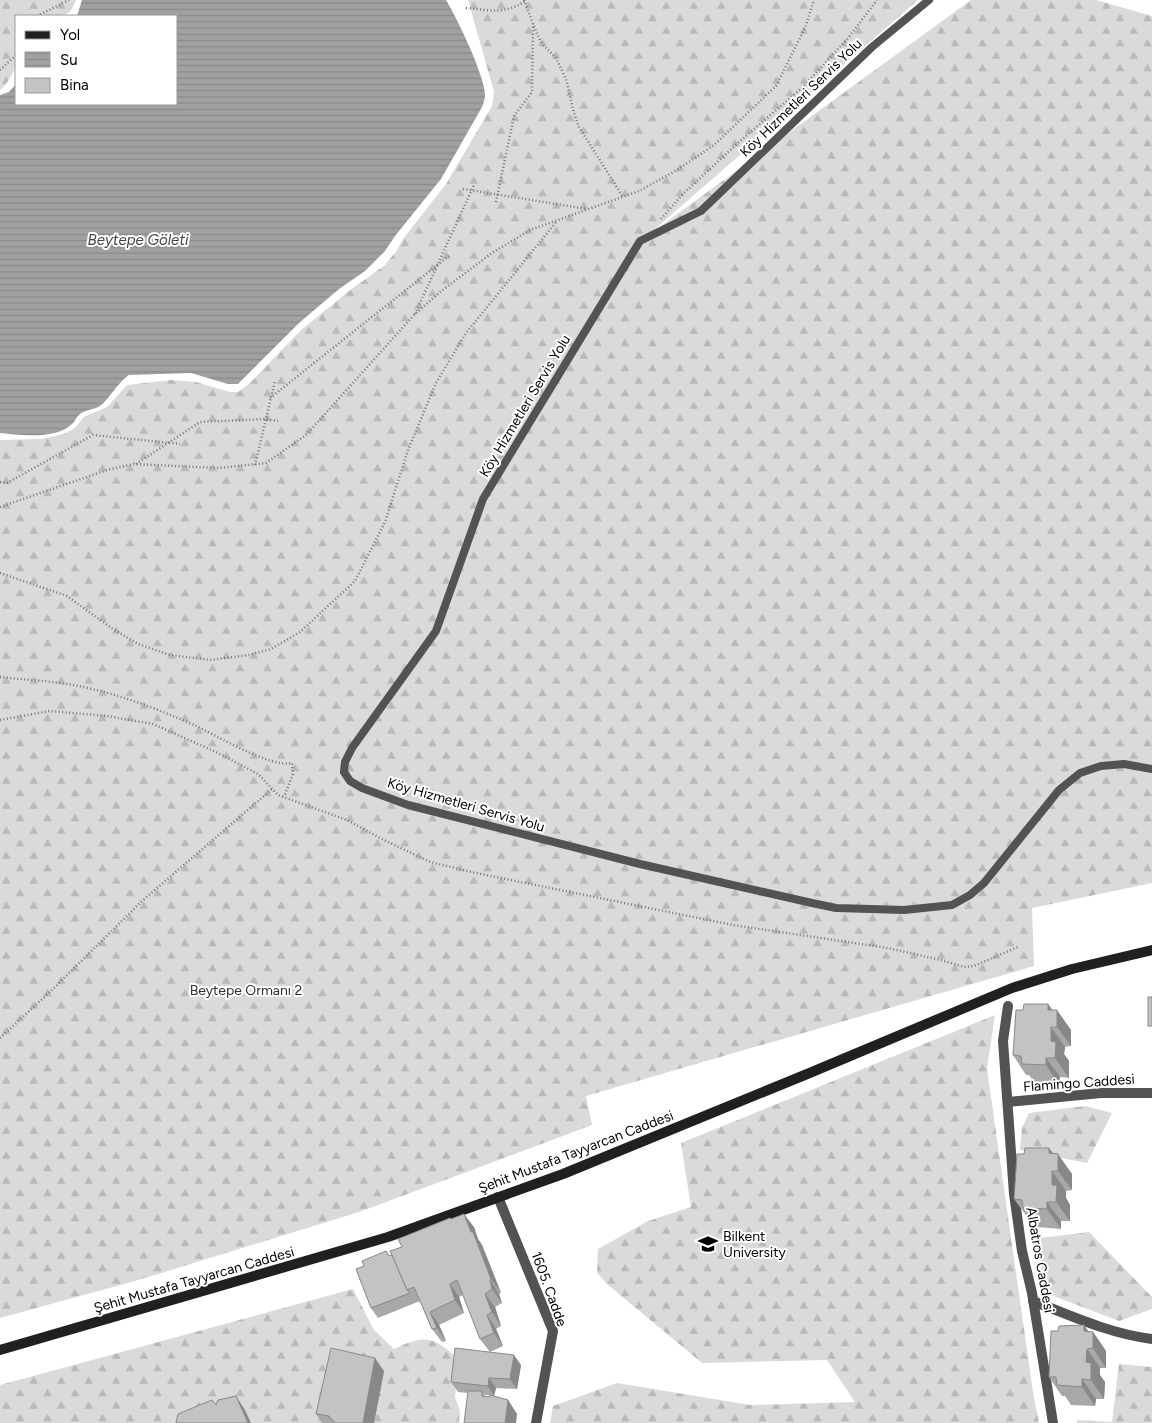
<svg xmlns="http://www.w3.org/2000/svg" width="1152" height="1423" font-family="Figtree,sans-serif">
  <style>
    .forest { fill: url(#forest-firs) }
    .water { fill: url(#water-rules) }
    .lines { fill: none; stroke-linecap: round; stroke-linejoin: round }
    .path { stroke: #757575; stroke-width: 2.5; stroke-dasharray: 1 2.5; stroke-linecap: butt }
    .lane { stroke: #535353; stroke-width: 8 }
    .street { stroke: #535353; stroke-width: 10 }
    .secondary { stroke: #202020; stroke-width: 10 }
    .wall { fill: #a8a8a8; fill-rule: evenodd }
    .shaded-wall { fill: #888 }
    .building { fill: #c3c3c3; stroke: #888 }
    .labels { text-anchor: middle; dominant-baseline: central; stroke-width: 4; stroke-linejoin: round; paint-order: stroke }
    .street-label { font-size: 14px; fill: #000; stroke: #fff }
    .park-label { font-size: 14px; fill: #313131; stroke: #fff }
    .poi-label { font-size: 14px; fill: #000; stroke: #fff; text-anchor: start }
    .water-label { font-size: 15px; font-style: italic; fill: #424242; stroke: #fff }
  </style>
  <defs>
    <pattern id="forest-firs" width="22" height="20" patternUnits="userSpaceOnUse" patternTransform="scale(1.25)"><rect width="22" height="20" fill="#dadada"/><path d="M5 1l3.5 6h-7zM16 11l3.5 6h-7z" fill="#b9b9b9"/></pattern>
    <pattern id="water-rules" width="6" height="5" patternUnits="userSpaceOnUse" patternTransform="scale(1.25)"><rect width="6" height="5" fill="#a1a1a1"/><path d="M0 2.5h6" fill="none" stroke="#898989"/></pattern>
  </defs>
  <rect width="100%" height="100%" fill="#fff"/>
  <g class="forest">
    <path d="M0,0H76C74,4 72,11 68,13C59,18 28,16 16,16V67L5,86L0,90Z"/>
    <path d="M468,0H918L647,236L971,0H1096L1152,16V883L1032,908L1034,966L586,1096L592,1125L362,1211L142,1279L0,1318V440L42,439L63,434L75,428L84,417L107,407L127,385L171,380L196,382L230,392H238L250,383L301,330L349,291L385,265L397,250L403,239L446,184L492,106L494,92Z"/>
    <path d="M995,1015L987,1069L1033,1392L1039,1423H550L553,1406L617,1383L750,1405L855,1402L827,1360L702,1363L608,1285L597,1273L598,1249L648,1221L691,1207L681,1143Z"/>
    <path d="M1085,1106L1112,1113L1087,1163L1020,1150L1022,1128L1029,1113Z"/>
    <path d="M1089,1232L1152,1297V1309L1119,1321L1043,1292L1040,1238Z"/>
    <path d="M353,1289L374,1330L394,1349C424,1334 434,1336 458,1359L455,1397L460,1411L459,1423H0V1385Z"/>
    <path d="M1119,1364L1152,1367V1423H1077V1420L1112,1422Z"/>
  </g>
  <path class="water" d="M82,0H446C456,16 486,78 485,96C485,99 483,104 482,107L441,179L395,236L385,251L365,271L339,289L299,323L238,384H228L191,373L129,375C117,383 111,397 100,406C94,410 85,409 79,415C76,417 75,422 72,424C56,440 20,435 0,433V95L9,92L16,84V104H176V16H77Z"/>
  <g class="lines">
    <g class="path">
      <path d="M524,0L537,34L543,45L556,58L566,79L574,113L579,127L623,197"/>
      <path d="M466,8C489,10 505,15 525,1"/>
      <path d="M37,16L69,0"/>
      <path d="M0,70L16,55"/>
      <path d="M463,189L587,209"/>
      <path d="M496,202L514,116L532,92L533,24"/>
      <path d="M661,219L684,193L739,142L803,87L849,37L877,0"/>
      <path d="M415,314L474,185"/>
      <path d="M270,398L450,255"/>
      <path d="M136,464L200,422L265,419L278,421"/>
      <path d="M255,465L275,381"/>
      <path d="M0,482L7,483L93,435L180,444"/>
      <path d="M0,507L107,470L134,464L219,468L266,463L306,435L414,315L440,292L492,253L530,230L639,191L677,170L714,145L776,86L805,28L814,0"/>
      <path d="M0,573L67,596L113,629L138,644L170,655L210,660L249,655L271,649L300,632L355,581L385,522L408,450L436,383L466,333L557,221"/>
      <path d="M0,677C27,680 56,681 83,687C121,695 158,709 194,725C216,735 270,768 292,763L293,774L284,797"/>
      <path d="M0,720L50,711L107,716L153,724L216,752L258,774L278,795L347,820L380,838L430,862L476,873L733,925L888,948L941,960L964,967L974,966L1018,947"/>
      <path d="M0,1038L53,989L142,901L272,789"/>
    </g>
    <path class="lane" d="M929,0L872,47L701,211L640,241L483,499L436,631L352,748L345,762L344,772L350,781L362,788L408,805L640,864L812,903L836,908L904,910L952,905L970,895L984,883L1059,790L1080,773L1101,766L1124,764L1152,769"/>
    <g class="street">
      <path d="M1008,1006L1003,1041L1014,1194L1022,1251L1032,1293L1053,1423"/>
      <path d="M1008,1102L1101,1093H1152"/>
      <path d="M498,1197L553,1331L536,1423"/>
      <path d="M1033,1301C1071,1316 1111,1334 1152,1339"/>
    </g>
    <path class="secondary" d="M0,1350L388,1237L563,1174L812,1072L1012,988L1072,969L1152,950"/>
  </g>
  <g class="wall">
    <path d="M1048,1004L1052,1010L1071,1030V1046L1065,1047L1064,1054L1069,1061V1078L1060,1077L1059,1085L1035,1083L1029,1075H1026L1013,1055L1023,1010Z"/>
    <path d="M1054,1154L1072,1174V1190L1066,1191V1198L1070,1205V1221H1061V1229L1036,1227L1030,1219L1028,1218L1014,1199Z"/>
    <path d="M451,1219L474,1227L478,1239L482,1245L501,1293L499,1294L502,1303L495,1307L501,1326L496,1329L503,1346L490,1352L480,1339L463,1295L459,1297L464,1313L439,1325L446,1341L442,1342L432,1329L420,1301L378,1318L371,1308L389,1256L392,1255L402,1247Z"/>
    <path d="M1058,1331L1093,1332L1106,1351V1368H1100V1375L1105,1382L1104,1399H1096L1095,1406L1071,1405L1065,1396H1062L1049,1377Z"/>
    <path d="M521,1365L517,1389L496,1388L494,1396L508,1400L517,1414L468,1393L458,1392L451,1382ZM484,1395H490L489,1397H486Z"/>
    <path d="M384,1371L374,1423H322L316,1414Z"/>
  </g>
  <g class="shaded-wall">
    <path d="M1048,1004L1057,1016V1010L1071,1030V1046L1057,1027L1048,1010Z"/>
    <path d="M1051,1027L1065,1047L1064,1054L1069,1061V1078L1055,1058L1051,1041Z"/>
    <path d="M1046,1058L1060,1077L1059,1085L1046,1065Z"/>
    <path d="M1049,1148L1058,1160V1154L1072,1174V1190L1058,1171L1049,1153Z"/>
    <path d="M1052,1171L1066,1191V1198L1070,1205V1221L1056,1202L1052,1185Z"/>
    <path d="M1047,1202L1061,1221V1229L1047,1209Z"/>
    <path d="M464,1214L474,1227L478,1239L482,1245L501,1293L491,1279Z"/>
    <path d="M490,1280L499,1294L502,1303L492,1289Z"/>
    <path d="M450,1284L459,1297L464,1313L455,1300Z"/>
    <path d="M485,1294L495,1307L501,1326L492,1312Z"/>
    <path d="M430,1312L439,1325L446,1341L437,1328Z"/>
    <path d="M487,1315L496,1329L503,1346L494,1333Z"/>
    <path d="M1084,1325L1093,1338V1332L1106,1351V1368L1093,1348L1084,1331Z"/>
    <path d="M1087,1349L1100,1368V1375L1105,1382L1104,1399L1091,1380L1086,1362Z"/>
    <path d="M514,1355L521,1365L517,1389L510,1379Z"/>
    <path d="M375,1358L384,1371L374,1423H363Z"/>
    <path d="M489,1378L496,1388L494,1396L488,1386Z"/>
    <path d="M1082,1379L1096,1399L1095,1406L1082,1387Z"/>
    <path d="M236,1396L245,1410L251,1423H248Z"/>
    <path d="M508,1400L517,1414L516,1423H505Z"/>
  </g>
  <g class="building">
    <rect x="1148" y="997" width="4" height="29"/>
    <path d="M1024,1004H1048V1010H1057V1027H1051V1041L1056,1042L1055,1058H1046V1065L1022,1064L1021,1056L1013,1055L1016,1010H1023Z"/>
    <path d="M1025,1148H1049V1153L1058,1154V1171H1052V1185H1057L1056,1202H1047V1209L1023,1208L1022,1200L1014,1199L1017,1154H1024Z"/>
    <path d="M464,1214L471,1232H473L491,1279L490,1280L492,1289L485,1294L492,1312L487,1315L494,1333L480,1339L457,1280L450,1284L455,1300L430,1312L437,1328L432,1329L414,1287L407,1290L390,1251L402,1247L398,1239L450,1218L451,1219Z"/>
    <path d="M386,1251L389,1256L392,1255L407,1290L410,1293L371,1308L356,1269L364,1266L362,1261Z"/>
    <path d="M1084,1325V1331L1093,1332V1348L1087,1349L1086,1362L1091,1363V1380L1082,1379V1387L1057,1385L1056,1377H1049L1051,1331H1058L1059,1326Z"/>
    <path d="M331,1348L375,1358L363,1423H336L334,1422L329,1416L316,1414Z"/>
    <path d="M455,1348L514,1355L510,1379L489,1378L488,1386L451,1382Z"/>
    <path d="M468,1391H482V1396L489,1397L490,1395L508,1400L505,1423H464Z"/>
    <path d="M236,1396L248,1423H176L178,1414L212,1400L216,1405L218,1400Z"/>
  </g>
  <defs>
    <symbol id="university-bare" viewBox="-9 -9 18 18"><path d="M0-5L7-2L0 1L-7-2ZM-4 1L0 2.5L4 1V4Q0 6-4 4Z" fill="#000" stroke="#fff" stroke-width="2.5" paint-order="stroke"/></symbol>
  </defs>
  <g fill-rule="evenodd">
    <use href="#university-bare" x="694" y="1230" width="28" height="28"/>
  </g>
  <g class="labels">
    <g class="street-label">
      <text transform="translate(801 98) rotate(-44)">Köy Hizmetleri Servis Yolu</text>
      <text transform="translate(525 406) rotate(-59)">Köy Hizmetleri Servis Yolu</text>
      <text transform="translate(466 805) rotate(16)">Köy Hizmetleri Servis Yolu</text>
      <text transform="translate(1079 1083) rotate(-4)">Flamingo Caddesi</text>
      <text transform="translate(576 1152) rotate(-21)">Şehit Mustafa Tayyarcan Caddesi</text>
      <text transform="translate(1040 1260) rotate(80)">Albatros Caddesi</text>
      <text transform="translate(194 1280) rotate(-16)">Şehit Mustafa Tayyarcan Caddesi</text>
      <text transform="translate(549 1289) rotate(70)">1605. Cadde</text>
    </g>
    <g class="park-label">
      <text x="246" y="990">Beytepe Ormanı 2</text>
    </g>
    <g class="poi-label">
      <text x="723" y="1236">Bilkent<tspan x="723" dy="16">University</tspan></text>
    </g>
    <g class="water-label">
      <text x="138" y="240">Beytepe Göleti</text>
    </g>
  </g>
  <rect x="15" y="15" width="162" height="90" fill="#ffffff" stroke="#999999"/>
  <rect x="25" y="31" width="25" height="8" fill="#202020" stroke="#999999"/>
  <text x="60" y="40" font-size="15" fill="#000000">Yol</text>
  <rect x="25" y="52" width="25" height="15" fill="url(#water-rules)" stroke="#999999"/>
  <text x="60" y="65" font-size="15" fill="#000000">Su</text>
  <rect x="25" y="78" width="25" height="15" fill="#c3c3c3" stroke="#999999"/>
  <text x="60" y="90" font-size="15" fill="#000000">Bina</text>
</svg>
